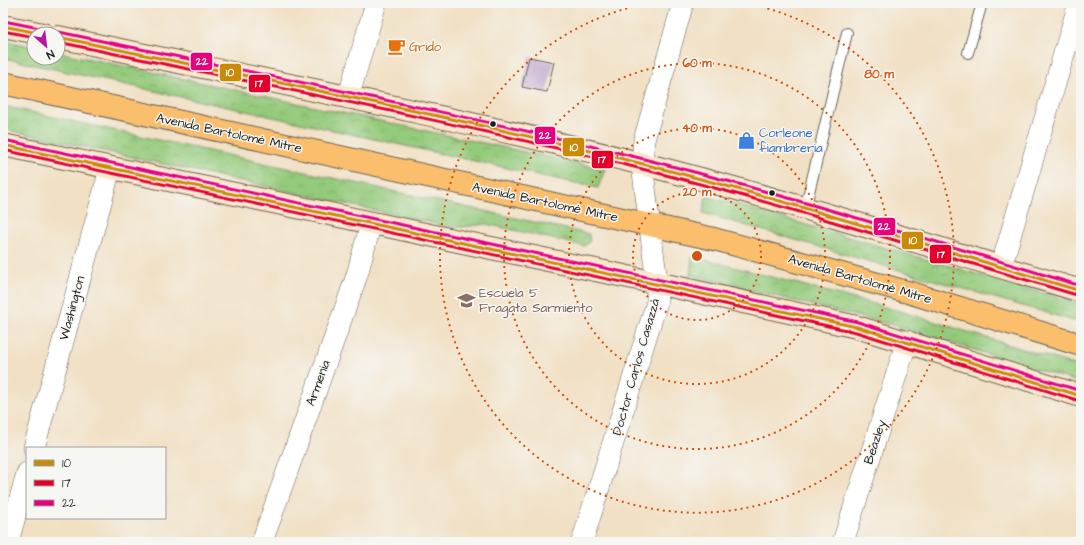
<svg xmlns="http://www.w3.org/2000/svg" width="1084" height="545" font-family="'Architects Daughter',sans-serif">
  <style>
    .park { fill: url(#park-crowns); stroke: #58734c }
    .building { fill: #b69ac5 }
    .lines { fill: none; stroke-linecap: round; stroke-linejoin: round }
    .lane-casing { stroke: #676157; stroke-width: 12 }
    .street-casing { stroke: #676157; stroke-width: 22 }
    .secondary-casing { stroke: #676157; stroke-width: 24 }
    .primary-casing { stroke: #676157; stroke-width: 24 }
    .lane { stroke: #fff; stroke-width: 10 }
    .street { stroke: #fff; stroke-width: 21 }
    .secondary { stroke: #fde5c5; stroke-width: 22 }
    .primary { stroke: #fabe6d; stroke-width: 22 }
    .bus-1-casing { stroke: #f6f6f2; stroke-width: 6 }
    .bus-2-casing { stroke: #f6f6f2; stroke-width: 6 }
    .bus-3-casing { stroke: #f6f6f2; stroke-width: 6 }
    .bus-1 { stroke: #cb8a06; stroke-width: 3 }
    .bus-2 { stroke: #e4002b; stroke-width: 3 }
    .bus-3 { stroke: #e5007d; stroke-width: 3 }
    .ring { fill: none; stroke: #d4530e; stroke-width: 2; stroke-dasharray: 2 4 }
    .bus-dot { fill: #1c1c1c; stroke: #f6f6f2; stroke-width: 1.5 }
    .labels { text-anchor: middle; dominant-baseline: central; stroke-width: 3; stroke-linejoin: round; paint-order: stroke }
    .food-label { font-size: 13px; fill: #c56008; stroke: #f6f6f2; text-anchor: start }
    .street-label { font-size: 13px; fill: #1c1c1c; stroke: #f6f6f2 }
    .shop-label { font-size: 13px; fill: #366cbe; stroke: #f6f6f2; text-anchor: start }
    .education-label { font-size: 13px; fill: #785e54; stroke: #f6f6f2; text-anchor: start }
    .centre { fill: #d4530e; stroke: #f6f6f2; stroke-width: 2 }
    .ring-label { font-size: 12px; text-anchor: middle; font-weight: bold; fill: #d4530e; stroke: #f6f6f2; stroke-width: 3; stroke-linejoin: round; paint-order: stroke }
    .line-badge { stroke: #f6f6f2; stroke-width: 1.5 }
    .badge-label { font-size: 11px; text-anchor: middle; font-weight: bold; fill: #fff }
  </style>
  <defs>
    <pattern id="park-crowns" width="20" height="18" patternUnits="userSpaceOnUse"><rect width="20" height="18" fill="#94ca7b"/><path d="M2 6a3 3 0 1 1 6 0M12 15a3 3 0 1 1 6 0" fill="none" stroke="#7fad6a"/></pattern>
  </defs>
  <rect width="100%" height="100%" fill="#f6f6f2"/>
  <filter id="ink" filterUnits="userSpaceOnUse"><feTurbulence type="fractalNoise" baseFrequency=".025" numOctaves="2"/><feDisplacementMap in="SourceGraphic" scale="8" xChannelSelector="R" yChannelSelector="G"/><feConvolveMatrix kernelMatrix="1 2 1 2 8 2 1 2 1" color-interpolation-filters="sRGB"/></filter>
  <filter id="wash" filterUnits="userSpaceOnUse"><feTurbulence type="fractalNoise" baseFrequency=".012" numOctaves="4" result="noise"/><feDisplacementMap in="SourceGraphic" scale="16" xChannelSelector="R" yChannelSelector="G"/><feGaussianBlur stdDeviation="0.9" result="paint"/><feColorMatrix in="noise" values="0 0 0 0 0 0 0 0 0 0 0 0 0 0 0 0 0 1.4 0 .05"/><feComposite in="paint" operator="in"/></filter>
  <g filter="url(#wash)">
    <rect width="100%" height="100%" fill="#f1e0c4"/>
    <g class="park">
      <path d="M3,40L34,47V58H58V52L605,169L598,188L3,58Z"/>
      <path d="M3,106L589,234L590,241L584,246L486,224L455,228L3,129Z"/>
      <path d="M706,196L1081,304V323L703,213Z"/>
      <path d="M692,256L900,311L1081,367V383L896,326L690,275Z"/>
    </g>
    <g id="blocks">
      <path class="building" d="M529,57L554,62L547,92L522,87Z"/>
    </g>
  </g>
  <g filter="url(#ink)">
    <use href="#blocks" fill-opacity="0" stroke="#676157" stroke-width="1"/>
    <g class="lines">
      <defs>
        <g id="lane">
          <path d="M968,53L982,3"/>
          <path d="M805,209L847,33"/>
        </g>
        <g id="street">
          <path d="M348,98L376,3"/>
          <path d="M1001,267L1079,3"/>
          <path d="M34,448L110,169"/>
          <path d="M8,542L27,473"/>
          <path d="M262,542L357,275L371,223"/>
          <path d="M582,542L657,302V283L642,164L644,140L683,3"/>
          <path d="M843,542L907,341"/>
        </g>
        <g id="secondary">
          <path d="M3,26L43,34"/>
          <path d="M58,37C253,78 450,116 643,164C790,201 935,248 1081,291"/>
          <path d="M3,145L657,283L857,327L1081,396"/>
        </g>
        <path id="primary" d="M3,83L714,239L911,293L1081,345"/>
      </defs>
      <use href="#lane" class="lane-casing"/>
      <use href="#street" class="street-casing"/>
      <use href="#secondary" class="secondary-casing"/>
      <use href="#primary" class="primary-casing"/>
      <use href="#lane" class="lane"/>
      <use href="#street" class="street"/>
      <use href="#secondary" class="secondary"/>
      <use href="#primary" class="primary"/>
      <defs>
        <g id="bus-1">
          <path d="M3,26L43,34"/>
          <path d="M58,37C253,78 450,115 643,164C791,201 935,248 1081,291"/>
          <path d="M3,145L857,327L1081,396"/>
        </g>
        <g id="bus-2">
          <path d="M3,31L34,37"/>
          <path d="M58,42C253,83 449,120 642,169C790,206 934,253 1080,296"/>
          <path d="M3,150L856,332L1080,401"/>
        </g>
        <g id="bus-3">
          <path d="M4,21L44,29"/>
          <path d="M59,32C254,73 450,111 644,159C791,196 936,242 1081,286"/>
          <path d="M4,140L858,322L1081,391"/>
        </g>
      </defs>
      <use href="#bus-1" class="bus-1-casing"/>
      <use href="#bus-2" class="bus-2-casing"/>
      <use href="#bus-3" class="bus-3-casing"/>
      <use href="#bus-1" class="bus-1"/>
      <use href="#bus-2" class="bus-2"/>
      <use href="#bus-3" class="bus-3"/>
    </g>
  </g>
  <g class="ring">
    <circle cx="697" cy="256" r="64"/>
    <circle cx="697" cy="256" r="128"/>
    <circle cx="697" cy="256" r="193"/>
    <path d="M744 3A257 257 0 1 1 650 3"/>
  </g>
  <defs>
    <symbol id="cafe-bare" viewBox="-9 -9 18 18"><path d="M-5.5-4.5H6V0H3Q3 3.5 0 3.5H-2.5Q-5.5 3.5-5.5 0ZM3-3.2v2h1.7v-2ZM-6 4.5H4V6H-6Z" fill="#e8710a" stroke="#f6f6f2" stroke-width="2.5" paint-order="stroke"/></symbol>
    <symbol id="shop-bare" viewBox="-9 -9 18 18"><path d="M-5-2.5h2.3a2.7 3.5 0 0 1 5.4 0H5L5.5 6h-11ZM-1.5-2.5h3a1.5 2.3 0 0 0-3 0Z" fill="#3f7fe0" stroke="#f6f6f2" stroke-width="2.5" paint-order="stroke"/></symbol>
    <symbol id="school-bare" viewBox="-9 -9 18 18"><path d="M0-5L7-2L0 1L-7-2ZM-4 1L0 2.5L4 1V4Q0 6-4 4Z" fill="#8d6e63" stroke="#f6f6f2" stroke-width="2.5" paint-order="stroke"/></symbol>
  </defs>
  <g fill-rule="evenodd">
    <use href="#cafe-bare" x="384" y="34" width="25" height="25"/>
    <use href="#shop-bare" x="734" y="128" width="25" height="25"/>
    <use href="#school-bare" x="454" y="288" width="25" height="25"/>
  </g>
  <g class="bus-dot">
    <circle cx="493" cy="124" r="3.5"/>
    <circle cx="772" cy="193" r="3.5"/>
  </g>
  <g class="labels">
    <g class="food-label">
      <text x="409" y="47">Grido</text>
    </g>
    <g class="street-label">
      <text transform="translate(229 133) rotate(12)">Avenida Bartolomé Mitre</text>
      <text transform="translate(545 202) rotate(12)">Avenida Bartolomé Mitre</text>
      <text transform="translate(860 279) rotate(16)">Avenida Bartolomé Mitre</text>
      <text transform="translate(72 308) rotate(-75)">Washington</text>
      <text transform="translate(636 367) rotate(-74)">Doctor Carlos Casazza</text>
      <text transform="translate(318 383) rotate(-70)">Armenia</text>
      <text transform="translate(875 442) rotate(-72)">Beazley</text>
    </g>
    <g class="shop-label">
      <text x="759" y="133">Corleone<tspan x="759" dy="15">fiambreria</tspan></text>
    </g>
    <g class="education-label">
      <text x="479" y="293">Escuela 5<tspan x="479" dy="15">Fragata Sarmiento</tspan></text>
    </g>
  </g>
  <circle cx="697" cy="256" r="6" class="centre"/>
  <g class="ring-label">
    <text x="697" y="67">60 m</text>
    <text x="879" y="78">80 m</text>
    <text x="697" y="132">40 m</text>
    <text x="697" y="196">20 m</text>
  </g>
  <g class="line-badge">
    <rect x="190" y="52" width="23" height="19" rx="4" fill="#e5007d"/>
    <rect x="219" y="63" width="23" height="19" rx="4" fill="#cb8a06"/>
    <rect x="248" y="74" width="23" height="19" rx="4" fill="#e4002b"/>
    <rect x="534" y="126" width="22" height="19" rx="4" fill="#e5007d"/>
    <rect x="562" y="137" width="23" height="20" rx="4" fill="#cb8a06"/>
    <rect x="591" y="150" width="23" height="19" rx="4" fill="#e4002b"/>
    <rect x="873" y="217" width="23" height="19" rx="4" fill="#e5007d"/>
    <rect x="901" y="231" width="23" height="19" rx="4" fill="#cb8a06"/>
    <rect x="929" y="244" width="23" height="20" rx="4" fill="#e4002b"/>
  </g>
  <g class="badge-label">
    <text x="202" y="65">22</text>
    <text x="230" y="76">10</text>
    <text x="259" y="87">17</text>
    <text x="545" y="139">22</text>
    <text x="574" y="151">10</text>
    <text x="602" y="163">17</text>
    <text x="884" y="230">22</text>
    <text x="913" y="244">10</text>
    <text x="941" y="258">17</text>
  </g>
  <rect width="1084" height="545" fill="none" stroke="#f6f6f2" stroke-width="16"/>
  <rect x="26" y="447" width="140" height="72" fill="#f6f6f2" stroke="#9f9f9c"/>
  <rect x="34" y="460" width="20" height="6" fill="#cb8a06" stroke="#9f9f9c"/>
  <text x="62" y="467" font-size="12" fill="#1c1c1c">10</text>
  <rect x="34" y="480" width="20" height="6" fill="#e4002b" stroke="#9f9f9c"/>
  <text x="62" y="487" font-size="12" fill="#1c1c1c">17</text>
  <rect x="34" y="500" width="20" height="6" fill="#e5007d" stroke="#9f9f9c"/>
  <text x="62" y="507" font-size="12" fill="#1c1c1c">22</text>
  <g transform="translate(46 46) rotate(152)"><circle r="19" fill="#f6f6f2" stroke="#9f9f9c"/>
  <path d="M0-3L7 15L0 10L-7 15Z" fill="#b5179e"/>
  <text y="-6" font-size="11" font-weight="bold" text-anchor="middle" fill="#1c1c1c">N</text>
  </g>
</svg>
